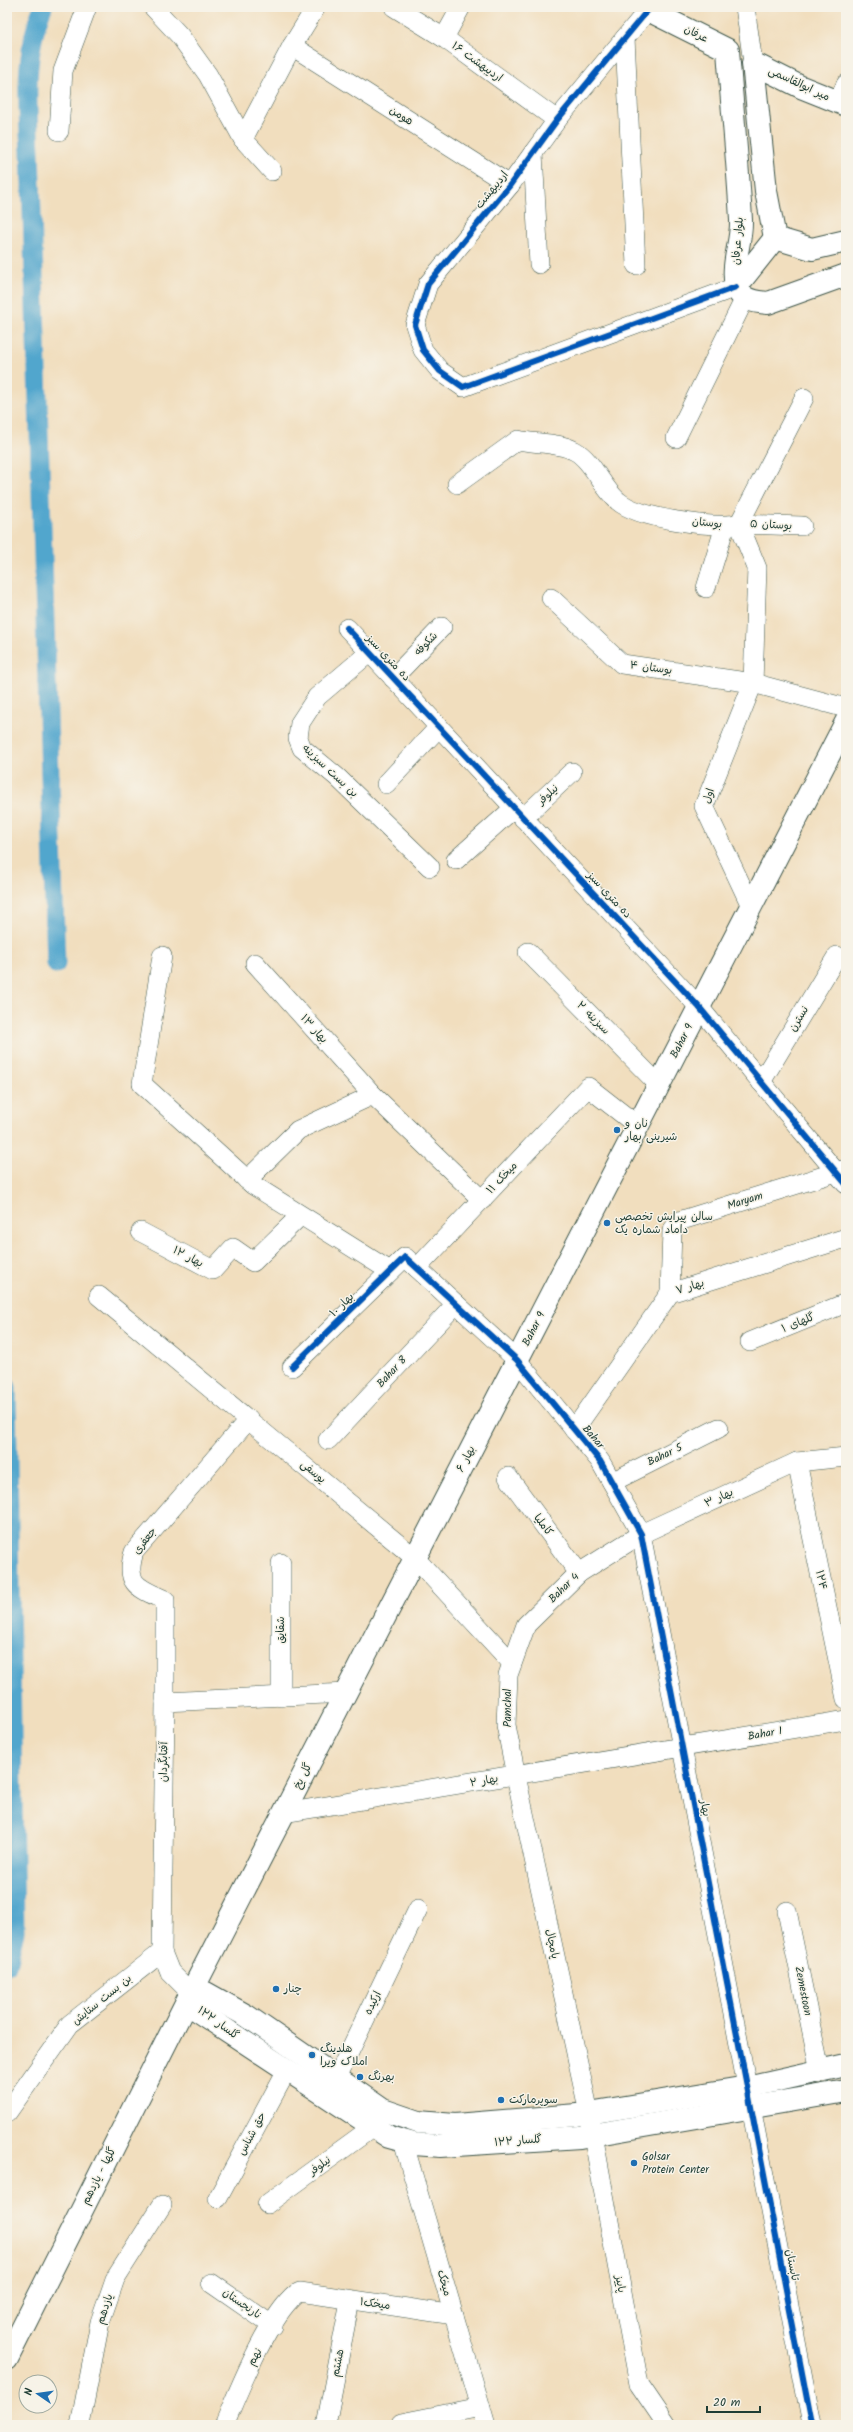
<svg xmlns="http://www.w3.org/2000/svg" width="853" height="2432" font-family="Kalam,'Playpen Sans Arabic',sans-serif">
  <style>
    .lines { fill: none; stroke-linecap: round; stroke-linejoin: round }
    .canal { stroke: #51a6cd; stroke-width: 19 }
    .minor-casing { stroke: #3e5549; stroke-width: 20 }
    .major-casing { stroke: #3e5549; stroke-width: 24 }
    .minor { stroke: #fff; stroke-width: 19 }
    .major { stroke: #fff; stroke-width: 22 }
    .cycleway-casing { stroke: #f7f3e8; stroke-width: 8 }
    .cycleway { stroke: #0057b8; stroke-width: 6 }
    .poi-dot { fill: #1f6fb2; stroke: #f7f3e8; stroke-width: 1.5 }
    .labels { text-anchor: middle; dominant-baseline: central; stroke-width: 3; stroke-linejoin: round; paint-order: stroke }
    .street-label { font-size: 11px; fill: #1f3d34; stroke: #f7f3e8 }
    .poi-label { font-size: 11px; fill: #1f3d34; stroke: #f7f3e8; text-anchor: start }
  </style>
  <rect width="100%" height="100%" fill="#f7f3e8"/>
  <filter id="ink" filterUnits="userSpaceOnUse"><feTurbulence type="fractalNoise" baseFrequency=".025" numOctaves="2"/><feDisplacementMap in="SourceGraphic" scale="8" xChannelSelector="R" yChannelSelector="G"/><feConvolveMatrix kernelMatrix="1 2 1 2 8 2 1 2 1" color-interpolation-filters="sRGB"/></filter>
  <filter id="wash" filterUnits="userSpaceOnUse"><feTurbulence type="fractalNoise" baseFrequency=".012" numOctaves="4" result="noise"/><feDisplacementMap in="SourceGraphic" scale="16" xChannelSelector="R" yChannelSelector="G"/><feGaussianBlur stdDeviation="0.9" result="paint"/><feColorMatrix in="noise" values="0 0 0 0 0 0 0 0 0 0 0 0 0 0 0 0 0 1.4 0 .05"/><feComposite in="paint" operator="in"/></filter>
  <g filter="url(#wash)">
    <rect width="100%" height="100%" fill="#f1debe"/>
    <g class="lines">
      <g class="canal">
        <path d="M43,7C24,52 27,103 30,151L56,964"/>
        <path d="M7,1387L15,1931L7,1965"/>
      </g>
    </g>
  </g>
  <g filter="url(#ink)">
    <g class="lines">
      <defs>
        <g id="minor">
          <path d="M153,7L180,36L208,75L243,139L272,171"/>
          <path d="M394,7L444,38L557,120"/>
          <path d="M745,7L753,63"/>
          <path d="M648,10L557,120L510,185L428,284L415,325L423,350L440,371L463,387L736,287"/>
          <path d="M444,38L461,7"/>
          <path d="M625,38L636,265"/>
          <path d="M292,46L510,185"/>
          <path d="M838,102L846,84"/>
          <path d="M59,131L63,71L87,7"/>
          <path d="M243,139L292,46L316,7"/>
          <path d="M533,153L539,264"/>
          <path d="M676,438L745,298"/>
          <path d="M457,484L518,440C536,444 558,442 575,451C593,461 602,488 618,501C639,519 713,528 739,524L757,568L753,683L704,806L751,906"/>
          <path d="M802,526L739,524L804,398"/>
          <path d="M706,588L725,526"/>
          <path d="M551,598L622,664L753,683L846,708"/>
          <path d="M347,628L699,1007L846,1184"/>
          <path d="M370,652L317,697L300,723L298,738L302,748L337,777L430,867"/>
          <path d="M393,678L442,627"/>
          <path d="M386,784L439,727"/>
          <path d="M523,818L572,772"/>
          <path d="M456,860L514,808"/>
          <path d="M528,952L659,1085"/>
          <path d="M162,956L142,1084L253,1185L390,1271"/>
          <path d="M255,963L373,1095L482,1200"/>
          <path d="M761,1082L837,956"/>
          <path d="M247,1180L298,1130L373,1095"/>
          <path d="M141,1232L213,1270L233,1248L253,1262L300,1216"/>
          <path d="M417,1268L588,1087L638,1126"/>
          <path d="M670,1293L672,1231L679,1221L846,1169"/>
          <path d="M99,1296L415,1558L512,1663"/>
          <path d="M750,1342L846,1303"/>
          <path d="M292,1367L405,1257L517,1360L600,1461L641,1534L812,2425"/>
          <path d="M574,1430L670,1293L846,1238"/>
          <path d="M328,1440L456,1304"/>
          <path d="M797,1462L846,1699"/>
          <path d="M508,1477L579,1573"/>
          <path d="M612,1482L719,1428"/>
          <path d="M281,1563V1697"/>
          <path d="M165,1702V1600C139,1588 124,1585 134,1552L249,1419"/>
          <path d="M284,1813L846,1720"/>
          <path d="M787,1911L820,2071"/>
          <path d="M191,1993L170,1972L162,1952L165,1702L346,1693"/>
          <path d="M330,2092L418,1909"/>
          <path d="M7,2113L70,2024L162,1952"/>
          <path d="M403,2141L486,2425"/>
          <path d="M218,2198L287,2070"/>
          <path d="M267,2204L373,2127"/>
          <path d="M211,2283L273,2326"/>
          <path d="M401,2423L481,2407"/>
          <path d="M80,2425L100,2322L115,2279L162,2205"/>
          <path d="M224,2425C239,2390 268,2317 296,2294L300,2292L454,2315"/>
          <path d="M326,2425L350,2301"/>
          <path d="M667,2425L639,2384L589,2113L516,1776L506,1725L508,1675L526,1625L579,1573L641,1534L797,1462L846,1457"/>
        </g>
        <g id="major">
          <path d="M642,7L728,50C732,107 738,163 741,220C742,242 731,263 736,286C739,300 756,302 768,303L846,275"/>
          <path d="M846,105L801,87L753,63L766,191L775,238L812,249L846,241"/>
          <path d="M736,287L775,238"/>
          <path d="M191,1993L196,2010L389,2137L414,2144L441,2146L580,2137L846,2091"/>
          <path d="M191,1993H206L247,2016L383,2110L418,2122L455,2125L577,2115L747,2087L846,2065"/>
          <path d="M7,2359L191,1993L846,722"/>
        </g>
      </defs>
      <use href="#minor" class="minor-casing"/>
      <use href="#major" class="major-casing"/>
      <use href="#minor" class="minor"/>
      <use href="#major" class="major"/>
      <defs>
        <g id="cycleway">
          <path d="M648,10L557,120L510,185L428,284L415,325L423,350L440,371L463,387L736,287"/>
          <path d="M347,628L699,1007L846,1184"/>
          <path d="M292,1367L405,1257L517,1360L600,1461L641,1534L812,2425"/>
        </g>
      </defs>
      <use href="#cycleway" class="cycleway-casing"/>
      <use href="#cycleway" class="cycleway"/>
    </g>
  </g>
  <g class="poi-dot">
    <circle cx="617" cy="1130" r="4"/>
    <circle cx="607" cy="1223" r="4"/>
    <circle cx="276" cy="1989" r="4"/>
    <circle cx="312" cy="2055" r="4"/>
    <circle cx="360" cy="2077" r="4"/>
    <circle cx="501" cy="2100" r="4"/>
    <circle cx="634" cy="2163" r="4"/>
  </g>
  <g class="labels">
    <g class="street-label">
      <text transform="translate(696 34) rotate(27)">عرفان</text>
      <text transform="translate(477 62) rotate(36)">۱۶ اردیبهشت</text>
      <text transform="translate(799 84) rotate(25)">میر ابوالقاسمی</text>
      <text transform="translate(401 116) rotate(33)">هومن</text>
      <text transform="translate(492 190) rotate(-51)">اردیبهشت</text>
      <text transform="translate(738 241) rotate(-85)">بلوار عرفان</text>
      <text transform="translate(707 523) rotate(6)">بوستان</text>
      <text transform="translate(771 525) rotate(3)">بوستان ۵</text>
      <text transform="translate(426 644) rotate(-46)">شکوفه</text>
      <text transform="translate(388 658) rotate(47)">ده متری سبز</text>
      <text transform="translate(651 668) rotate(8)">بوستان ۴</text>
      <text transform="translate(330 771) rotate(43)">بن بست سبزینه</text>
      <text transform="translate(548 795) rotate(-43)">نیلوفر</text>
      <text transform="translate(709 796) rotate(-72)">اول</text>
      <text transform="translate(609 895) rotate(47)">ده متری سبز</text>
      <text transform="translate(593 1018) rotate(45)">سبزینه ۲</text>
      <text transform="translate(799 1019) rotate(-59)">نسترن</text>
      <text transform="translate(314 1029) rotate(48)">بهار ۱۳</text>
      <text transform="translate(682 1041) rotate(-63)">Bahar 9</text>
      <text transform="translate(502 1178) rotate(-47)">میخک ۱۱</text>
      <text transform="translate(745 1201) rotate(-17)">Maryam</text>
      <text transform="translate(188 1257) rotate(28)">بهار ۱۲</text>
      <text transform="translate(690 1287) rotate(-17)">بهار ۷</text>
      <text transform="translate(342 1305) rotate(-44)">بهار ۱۰</text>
      <text transform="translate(798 1323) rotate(-22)">گلهای ۱</text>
      <text transform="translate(534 1329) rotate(-63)">Bahar 9</text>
      <text transform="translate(392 1372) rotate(-47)">Bahar 8</text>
      <text transform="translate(593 1437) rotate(50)">Bahar</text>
      <text transform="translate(665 1455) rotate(-26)">Bahar 5</text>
      <text transform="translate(466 1459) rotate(-63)">بهار ۶</text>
      <text transform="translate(313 1472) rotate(40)">یوسفی</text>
      <text transform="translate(719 1498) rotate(-25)">بهار ۳</text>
      <text transform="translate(543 1525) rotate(53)">کاملیا</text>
      <text transform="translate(145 1541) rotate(-52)">جعفری</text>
      <text transform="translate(821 1580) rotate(78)">۱۲۴</text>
      <text transform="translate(564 1588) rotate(-44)">Bahar 4</text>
      <text transform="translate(281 1630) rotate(-90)">شقایق</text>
      <text transform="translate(508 1708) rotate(-90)">Pamchal</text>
      <text transform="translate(765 1734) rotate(-10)">Bahar 1</text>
      <text transform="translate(164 1762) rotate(-89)">آفتابگردان</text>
      <text transform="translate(303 1776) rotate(-63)">گل یخ</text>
      <text transform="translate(484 1781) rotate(-10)">بهار ۲</text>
      <text transform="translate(705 1808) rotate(79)">بهار</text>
      <text transform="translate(552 1944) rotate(78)">پامچال</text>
      <text transform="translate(803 1991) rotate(79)">Zemestoon</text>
      <text transform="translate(102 2000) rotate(-39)">بن بست ستایش</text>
      <text transform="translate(373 2003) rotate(-64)">ارکیده</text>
      <text transform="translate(218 2023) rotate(36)">گلسار ۱۲۲</text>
      <text transform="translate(252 2134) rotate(-62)">حق شناس</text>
      <text transform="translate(518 2141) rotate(-4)">گلسار ۱۲۲</text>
      <text transform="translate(320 2166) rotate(-36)">نیلوفر</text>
      <text transform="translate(99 2176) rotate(-63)">گلها - یازدهم</text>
      <text transform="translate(792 2265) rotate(79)">تابستان</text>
      <text transform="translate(444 2283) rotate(74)">میخک</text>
      <text transform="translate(620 2284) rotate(79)">پاییز</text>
      <text transform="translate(242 2304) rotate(35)">نارنجستان</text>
      <text transform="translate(375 2304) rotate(8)">میخک۱</text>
      <text transform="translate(105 2309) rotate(-72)">یازدهم</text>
      <text transform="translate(255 2357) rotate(-61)">نهم</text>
      <text transform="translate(338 2363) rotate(-79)">هشتم</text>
    </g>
    <g class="poi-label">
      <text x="625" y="1124">نان و<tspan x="625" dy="13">شیرینی بهار</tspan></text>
      <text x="615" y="1217">سالن پیرایش تخصصی<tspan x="615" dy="13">داماد شماره یک</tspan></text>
      <text x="284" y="1989">چنار</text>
      <text x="320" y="2049">هلدینگ<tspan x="320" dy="13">املاک ویرا</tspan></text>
      <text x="368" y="2077">بهرنگ</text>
      <text x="509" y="2100">سوپرمارکت</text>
      <text x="642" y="2157">Golsar<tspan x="642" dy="13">Protein Center</tspan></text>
    </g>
  </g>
  <rect width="853" height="2432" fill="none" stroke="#f7f3e8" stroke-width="24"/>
  <g transform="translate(38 2394) rotate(283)"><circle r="19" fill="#f7f3e8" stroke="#a1aaa0"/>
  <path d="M0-3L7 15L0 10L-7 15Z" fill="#1f6fb2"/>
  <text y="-6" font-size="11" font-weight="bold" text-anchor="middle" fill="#1f3d34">N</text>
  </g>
  <path d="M707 2406v6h53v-6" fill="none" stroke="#1f3d34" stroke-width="2"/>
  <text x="713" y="2406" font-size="12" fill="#1f3d34" stroke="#f7f3e8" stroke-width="3" paint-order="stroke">20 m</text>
</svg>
